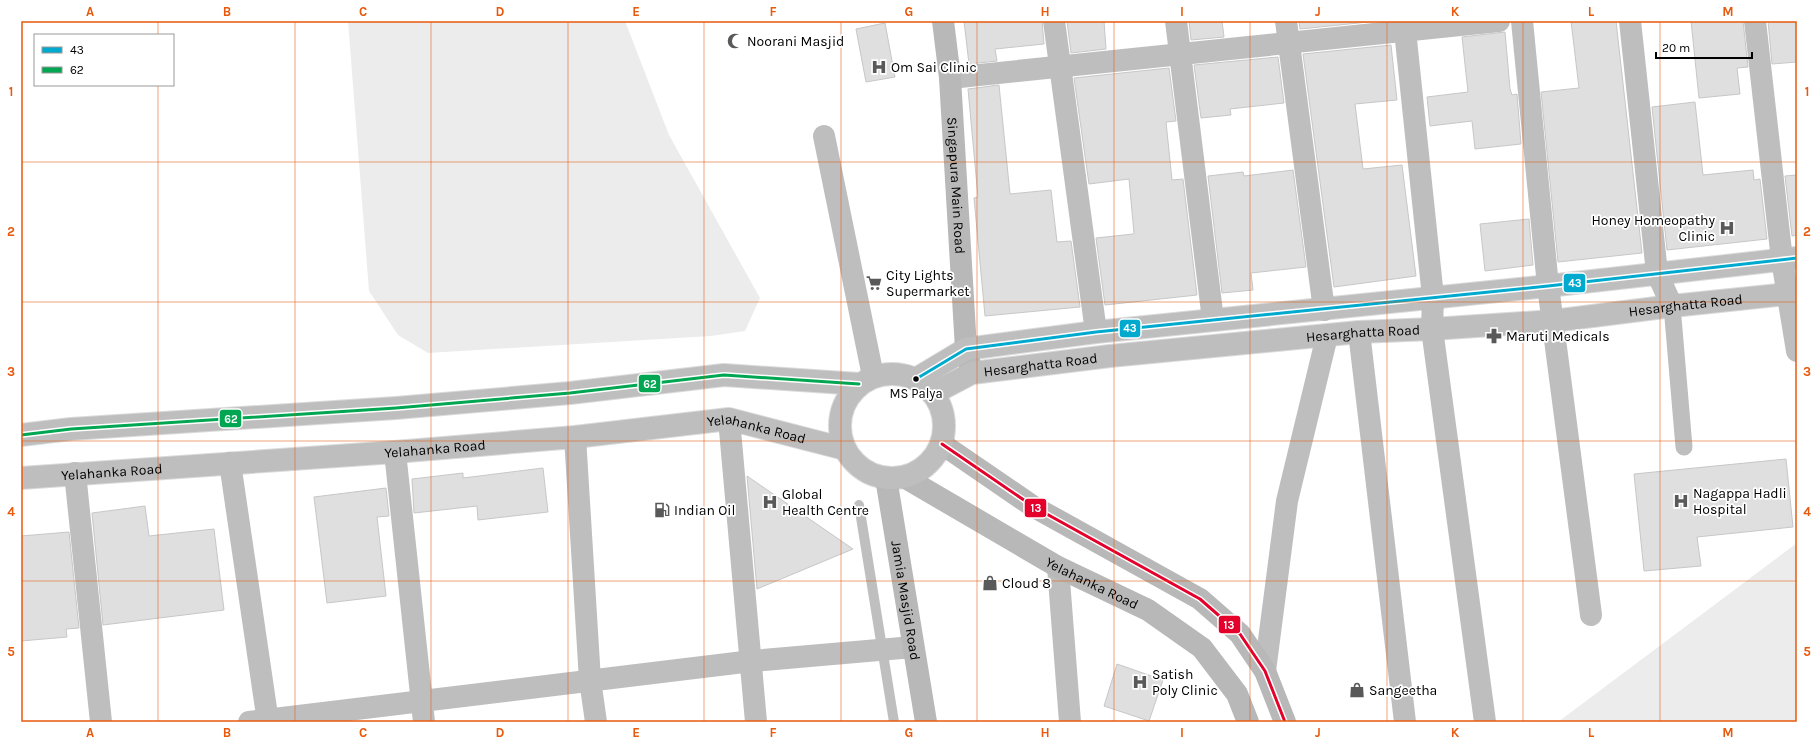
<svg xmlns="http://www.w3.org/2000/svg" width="1818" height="743" font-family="Karla,sans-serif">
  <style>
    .green { fill: #ececec }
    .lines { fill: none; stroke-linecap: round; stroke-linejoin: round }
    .stream { stroke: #bfbfbf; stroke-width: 10 }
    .building { fill: #dfdfdf; stroke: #c7c7c7 }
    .primary-casing { stroke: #dbdbdb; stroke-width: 24 }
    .lane { stroke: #bebebe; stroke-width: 17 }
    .street { stroke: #bebebe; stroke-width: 22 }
    .secondary { stroke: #b8b8b8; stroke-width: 22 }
    .primary { stroke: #bebebe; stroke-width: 22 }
    .bus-1-casing { stroke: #fff; stroke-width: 6 }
    .bus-2-casing { stroke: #fff; stroke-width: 6 }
    .bus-3-casing { stroke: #fff; stroke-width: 6 }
    .bus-1 { stroke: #00a9ce; stroke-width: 3 }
    .bus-2 { stroke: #00a651; stroke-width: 3 }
    .bus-3 { stroke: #e4002b; stroke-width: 3 }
    .grid { fill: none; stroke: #e8590c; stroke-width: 1; stroke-opacity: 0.55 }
    .bus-dot { fill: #000; stroke: #fff; stroke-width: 1.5 }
    .labels { text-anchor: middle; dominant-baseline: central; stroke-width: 3.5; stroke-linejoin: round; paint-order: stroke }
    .bus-label { font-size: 13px; fill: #000; stroke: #fff }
    .poi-label { font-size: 14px; fill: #000; stroke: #fff; text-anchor: start }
    .street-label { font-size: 14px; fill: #000; stroke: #fff }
    .line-badge { stroke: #fff; stroke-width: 1.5 }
    .badge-label { font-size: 11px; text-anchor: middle; font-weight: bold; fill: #fff }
    .neatline { fill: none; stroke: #e8590c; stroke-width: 1.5 }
    .grid-label { font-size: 13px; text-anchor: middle; font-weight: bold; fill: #e8590c }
  </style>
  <rect width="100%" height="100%" fill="#fff"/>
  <g class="green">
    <path d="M348,21H625L669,135L760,298L745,331L711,336L428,353L398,335L369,291Z"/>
    <path d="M1797,543V722H1558Z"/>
  </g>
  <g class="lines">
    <path class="stream" d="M859,505L894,722"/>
  </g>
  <g class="building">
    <path d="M964,21H1042L1044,44L995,49L997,61L969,64Z"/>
    <path d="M1067,21H1104L1106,49L1071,53Z"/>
    <path d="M1189,21H1222L1224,37L1191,40Z"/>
    <path d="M1299,21H1378L1300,29Z"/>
    <path d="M1571,21H1616L1642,253L1558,262L1541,92L1579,88Z"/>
    <path d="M1691,21H1743L1748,67L1737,68L1740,94L1699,98Z"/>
    <path d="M1768,21H1797V62L1772,64Z"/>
    <path d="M885,23L895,77L866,82L856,29Z"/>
    <path d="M1505,32L1510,89L1512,95L1517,94L1521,144L1475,149L1472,121L1430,126L1427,97L1468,92L1462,37Z"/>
    <path d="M1391,45L1397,100L1355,104L1363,169L1402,165L1416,276L1334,287L1303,54Z"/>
    <path d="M1278,57L1284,103L1230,109L1231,115L1201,118L1194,65Z"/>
    <path d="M1169,68L1176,121L1166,122L1172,180L1183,179L1197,295L1105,305L1096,238L1133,234L1134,233L1129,179L1089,184L1074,78Z"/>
    <path d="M999,85L1010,194L1051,190L1057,242L1071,241L1080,307L985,316L974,198L978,197L968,89Z"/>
    <path d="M1695,102L1703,175L1753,170L1754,180L1760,179L1767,239L1667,250L1652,107Z"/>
    <path d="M1293,170L1306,267L1251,273L1253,290L1222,293L1208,176L1243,172L1244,176Z"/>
    <path d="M1797,175V235L1792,236L1785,176Z"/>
    <path d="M1529,219L1533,265L1485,271L1480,224Z"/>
    <path d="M1786,459L1793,527L1697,537L1701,566L1644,571L1634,474Z"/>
    <path d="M543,468L548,512L478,520L477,506L414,513L412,479L463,473V478Z"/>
    <path d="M747,476L853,549L757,589Z"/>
    <path d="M386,488L389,516L377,517L386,596L327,603L314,497Z"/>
    <path d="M145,506L149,536L214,529L224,610L103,625L92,513Z"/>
    <path d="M69,532L79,628L66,629L67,637L21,641V536Z"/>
    <path d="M1117,664L1163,680L1149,721L1104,706Z"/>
  </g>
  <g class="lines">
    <defs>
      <g id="primary">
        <circle cx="892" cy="426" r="52"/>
        <path d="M916,379L966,349L1096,332L1548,286L1797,258"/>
        <path id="s4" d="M934,393L972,373L1110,356L1359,332L1432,329L1553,321L1672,306L1797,293"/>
        <path d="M21,435L71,429L396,408L570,393L724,375L859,384"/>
        <path id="s5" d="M21,478L395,452L575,437L729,419L845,449"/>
      </g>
    </defs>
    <use href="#primary" class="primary-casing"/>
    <path class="lane" d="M1672,306L1684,447"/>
    <g class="street">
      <path d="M1054,21L1096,332"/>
      <path d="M1176,21L1213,320"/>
      <path d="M1286,21L1324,310"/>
      <path d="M1404,21L1433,297L1432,329L1485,722"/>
      <path d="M1522,21L1548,286L1591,615"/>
      <path d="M1630,21L1657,273L1672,306"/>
      <path d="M1755,21L1782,260L1797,351"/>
      <path d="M950,78L1499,21"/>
      <path d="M824,136L873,376"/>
      <path d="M1359,332L1405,722"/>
      <path d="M729,419L756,722"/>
      <path d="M575,437L590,680L596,722"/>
      <path d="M395,452L424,722"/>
      <path d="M230,463L268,722"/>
      <path d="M75,473L101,722"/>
      <path d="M1058,567L1070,722"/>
      <path d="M1265,671L1287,501L1327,336"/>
      <path d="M249,722L752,661L913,647"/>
    </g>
    <g class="secondary">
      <path id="s1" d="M943,21L950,78L966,349L972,373"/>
      <path d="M942,444L1034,507L1200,599L1240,634L1265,671L1285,722"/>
      <path id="s2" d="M904,477L1058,567L1148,610L1202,648L1237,694L1248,722"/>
      <path id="s3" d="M886,478L926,722"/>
    </g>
    <use href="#primary" class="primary"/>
    <defs>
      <path id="bus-1" d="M916,379L966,349L1096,332L1548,286L1797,258"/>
      <path id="bus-2" d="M21,435L71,429L396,408L570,393L724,375L859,384"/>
      <path id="bus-3" d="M942,444L1034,507L1200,599L1240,634L1265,671L1285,722"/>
    </defs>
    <use href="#bus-1" class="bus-1-casing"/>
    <use href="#bus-2" class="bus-2-casing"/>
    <use href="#bus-3" class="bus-3-casing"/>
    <use href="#bus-1" class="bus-1"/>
    <use href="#bus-2" class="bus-2"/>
    <use href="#bus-3" class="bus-3"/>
  </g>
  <path class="grid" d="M158,21V35M295,21V722M431,21V722M568,21V722M704,21V722M841,21V722M977,21V722M1114,21V722M1250,21V722M1387,21V722M1523,21V722M1660,21V722M158,85V722M21,162H1797M21,302H1797M21,441H1797M21,581H1797"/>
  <defs>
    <symbol id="mosque-bare" viewBox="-9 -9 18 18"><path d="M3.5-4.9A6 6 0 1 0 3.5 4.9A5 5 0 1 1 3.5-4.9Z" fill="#595959" stroke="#fff" stroke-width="2.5" paint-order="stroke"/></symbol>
    <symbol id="hospital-bare" viewBox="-9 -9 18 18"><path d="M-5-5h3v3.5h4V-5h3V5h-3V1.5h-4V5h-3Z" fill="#595959" stroke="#fff" stroke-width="2.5" paint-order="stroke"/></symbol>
    <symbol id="supermarket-bare" viewBox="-9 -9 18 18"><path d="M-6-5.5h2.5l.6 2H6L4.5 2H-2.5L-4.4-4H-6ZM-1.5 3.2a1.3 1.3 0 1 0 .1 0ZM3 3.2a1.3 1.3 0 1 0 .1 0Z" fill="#595959" stroke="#fff" stroke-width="2.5" paint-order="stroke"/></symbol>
    <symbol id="pharmacy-bare" viewBox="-9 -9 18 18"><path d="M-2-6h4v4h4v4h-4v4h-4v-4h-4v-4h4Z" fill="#595959" stroke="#fff" stroke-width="2.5" paint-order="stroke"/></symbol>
    <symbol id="fuel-bare" viewBox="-9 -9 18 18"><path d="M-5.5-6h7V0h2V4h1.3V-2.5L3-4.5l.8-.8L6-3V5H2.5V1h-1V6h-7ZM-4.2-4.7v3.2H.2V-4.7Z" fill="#595959" stroke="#fff" stroke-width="2.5" paint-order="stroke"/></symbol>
    <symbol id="shop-bare" viewBox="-9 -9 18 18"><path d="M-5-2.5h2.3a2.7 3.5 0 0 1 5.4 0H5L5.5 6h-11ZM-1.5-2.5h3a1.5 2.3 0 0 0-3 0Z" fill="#595959" stroke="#fff" stroke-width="2.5" paint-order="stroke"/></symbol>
  </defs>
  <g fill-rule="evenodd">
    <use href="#mosque-bare" x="724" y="30" width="22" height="22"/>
    <use href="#hospital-bare" x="868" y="56" width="22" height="22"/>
    <use href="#hospital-bare" x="1716" y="217" width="22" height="22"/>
    <use href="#supermarket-bare" x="863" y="272" width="22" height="22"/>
    <use href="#pharmacy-bare" x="1483" y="325" width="22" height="22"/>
    <use href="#hospital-bare" x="1670" y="490" width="22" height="22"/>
    <use href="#hospital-bare" x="759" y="491" width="22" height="22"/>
    <use href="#fuel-bare" x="651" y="499" width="22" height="22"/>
    <use href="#shop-bare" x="979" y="572" width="22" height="22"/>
    <use href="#hospital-bare" x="1129" y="671" width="22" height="22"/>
    <use href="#shop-bare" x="1346" y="679" width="22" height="22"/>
  </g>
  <circle class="bus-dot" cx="916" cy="379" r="3.5"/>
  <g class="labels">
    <g class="bus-label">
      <text x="916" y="393">MS Palya</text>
    </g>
    <g class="poi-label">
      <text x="747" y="41">Noorani Masjid</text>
      <text x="891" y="67">Om Sai Clinic</text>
      <text x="1715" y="220" text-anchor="end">Honey Homeopathy<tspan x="1715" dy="16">Clinic</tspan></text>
      <text x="886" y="275">City Lights<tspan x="886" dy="16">Supermarket</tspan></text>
      <text x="1506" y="336">Maruti Medicals</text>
      <text x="1693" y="493">Nagappa Hadli<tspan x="1693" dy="16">Hospital</tspan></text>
      <text x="782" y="494">Global<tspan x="782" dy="16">Health Centre</tspan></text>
      <text x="674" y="510">Indian Oil</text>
      <text x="1002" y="583">Cloud 8</text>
      <text x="1152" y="674">Satish<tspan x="1152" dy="16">Poly Clinic</tspan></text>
      <text x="1369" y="690">Sangeetha</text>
    </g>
    <g class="street-label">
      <text stroke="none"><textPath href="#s1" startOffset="165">Singapura Main Road</textPath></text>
      <text stroke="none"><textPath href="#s4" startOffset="760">Hesarghatta Road</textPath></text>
      <text stroke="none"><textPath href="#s4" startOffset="436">Hesarghatta Road</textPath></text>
      <text stroke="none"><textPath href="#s4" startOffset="112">Hesarghatta Road</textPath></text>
      <text stroke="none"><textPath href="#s5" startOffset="739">Yelahanka Road</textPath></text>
      <text stroke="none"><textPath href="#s5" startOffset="415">Yelahanka Road</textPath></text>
      <text stroke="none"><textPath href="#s5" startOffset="91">Yelahanka Road</textPath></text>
      <text stroke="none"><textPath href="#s2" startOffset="216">Yelahanka Road</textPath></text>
      <text stroke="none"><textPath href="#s3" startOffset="124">Jamia Masjid Road</textPath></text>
    </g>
  </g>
  <g class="line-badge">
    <rect x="1563" y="273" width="23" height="20" rx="4" fill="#00a9ce"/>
    <rect x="1119" y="319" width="22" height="19" rx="4" fill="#00a9ce"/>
    <rect x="638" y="374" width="23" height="19" rx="4" fill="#00a651"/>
    <rect x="219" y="409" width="23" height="19" rx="4" fill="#00a651"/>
    <rect x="1024" y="498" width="23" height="20" rx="4" fill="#e4002b"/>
    <rect x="1218" y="615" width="23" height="19" rx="4" fill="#e4002b"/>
  </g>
  <g class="badge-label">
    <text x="1575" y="287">43</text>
    <text x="1130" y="332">43</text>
    <text x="650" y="388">62</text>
    <text x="231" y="423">62</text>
    <text x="1036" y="512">13</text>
    <text x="1229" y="629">13</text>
  </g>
  <rect width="1818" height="743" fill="none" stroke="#ffffff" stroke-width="44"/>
  <rect x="34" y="34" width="140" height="52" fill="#ffffff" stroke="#999999"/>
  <rect x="42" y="47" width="20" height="6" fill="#00a9ce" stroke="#999999"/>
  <text x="70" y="54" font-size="12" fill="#000000">43</text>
  <rect x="42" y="67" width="20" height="6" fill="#00a651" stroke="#999999"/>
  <text x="70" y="74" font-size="12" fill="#000000">62</text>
  <path d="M1656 52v6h96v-6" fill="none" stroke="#000000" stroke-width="2"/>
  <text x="1662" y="52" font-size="12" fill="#000000" stroke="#ffffff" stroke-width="3" paint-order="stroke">20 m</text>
  <rect x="22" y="22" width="1774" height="699" class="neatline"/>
  <g class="grid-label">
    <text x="90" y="16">A</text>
    <text x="227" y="16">B</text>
    <text x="363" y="16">C</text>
    <text x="500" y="16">D</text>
    <text x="636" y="16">E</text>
    <text x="773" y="16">F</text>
    <text x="909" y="16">G</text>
    <text x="1045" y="16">H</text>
    <text x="1182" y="16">I</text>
    <text x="1318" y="16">J</text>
    <text x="1455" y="16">K</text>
    <text x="1591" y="16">L</text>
    <text x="1728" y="16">M</text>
    <text x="11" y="96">1</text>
    <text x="1807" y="96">1</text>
    <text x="11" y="236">2</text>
    <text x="1807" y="236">2</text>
    <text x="11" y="376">3</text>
    <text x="1807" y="376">3</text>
    <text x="11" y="516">4</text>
    <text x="1807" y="516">4</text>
    <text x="11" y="656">5</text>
    <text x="1807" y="656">5</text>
    <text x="90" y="737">A</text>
    <text x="227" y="737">B</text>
    <text x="363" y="737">C</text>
    <text x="500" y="737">D</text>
    <text x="636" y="737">E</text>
    <text x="773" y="737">F</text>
    <text x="909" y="737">G</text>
    <text x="1045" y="737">H</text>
    <text x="1182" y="737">I</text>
    <text x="1318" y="737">J</text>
    <text x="1455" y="737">K</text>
    <text x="1591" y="737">L</text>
    <text x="1728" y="737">M</text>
  </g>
</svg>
